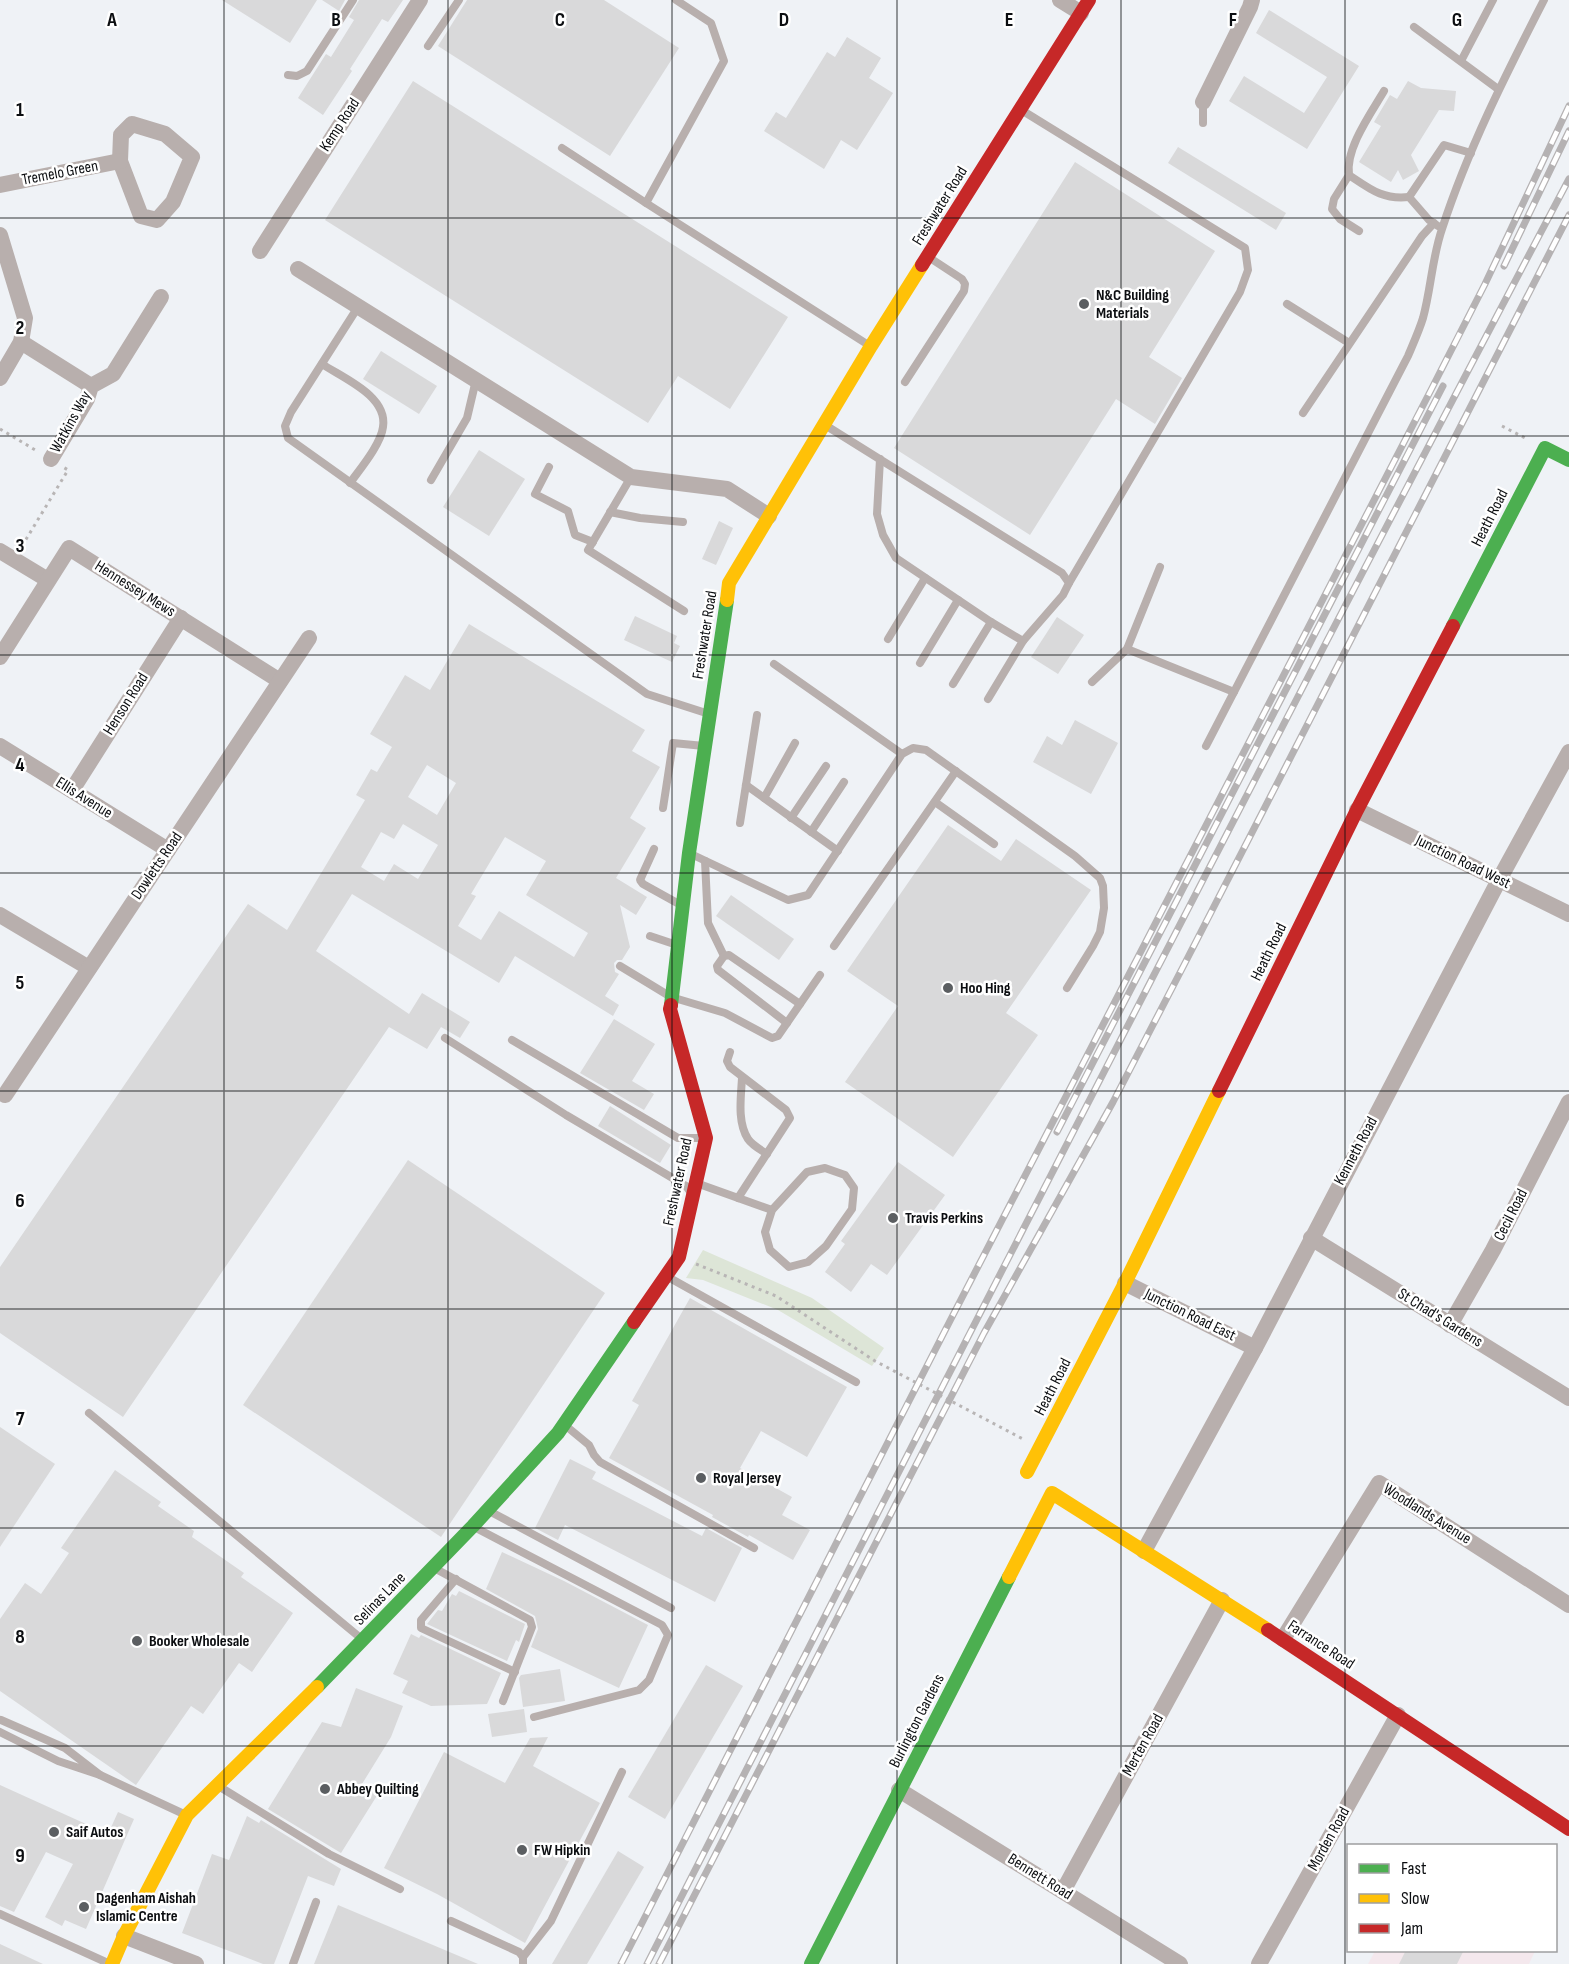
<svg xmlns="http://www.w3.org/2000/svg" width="1569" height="1964" font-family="'Sofia Sans Condensed',sans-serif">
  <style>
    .education { fill: #f4e8ed }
    .green { fill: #dde5d7 }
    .building { fill: #d9d9da; fill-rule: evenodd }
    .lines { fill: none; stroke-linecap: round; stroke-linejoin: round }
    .path { stroke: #b8b5b5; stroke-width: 3; stroke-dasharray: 3 4.5; stroke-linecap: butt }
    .lane { stroke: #b8afad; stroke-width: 8 }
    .street { stroke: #b8afad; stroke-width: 16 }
    .fast { stroke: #4caf50; stroke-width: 14 }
    .slow { stroke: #ffc107; stroke-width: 14 }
    .jam { stroke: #c62828; stroke-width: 14 }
    .rail-casing { stroke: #b5b2b3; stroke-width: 7 }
    .rail { stroke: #fff; stroke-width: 4.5; stroke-dasharray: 14; stroke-linecap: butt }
    .grid { fill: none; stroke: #0c0e11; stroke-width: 1.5; stroke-opacity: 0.55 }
    .poi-dot { fill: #5b5e61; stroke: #fff; stroke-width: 2 }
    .labels { text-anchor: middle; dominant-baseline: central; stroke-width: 5; stroke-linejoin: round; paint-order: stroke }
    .street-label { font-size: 16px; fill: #0c0e11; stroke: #fff }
    .poi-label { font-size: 16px; font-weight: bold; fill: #0c0e11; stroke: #fff; text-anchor: start }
    .grid-label { font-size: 20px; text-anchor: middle; font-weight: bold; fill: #0c0e11; stroke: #fff; stroke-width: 5; stroke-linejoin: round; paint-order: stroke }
  </style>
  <rect width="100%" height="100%" fill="#eff2f6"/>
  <path class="education" d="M1375,1951H1535L1529,1964H1368Z"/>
  <path class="green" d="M703,1250L812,1298L884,1348L872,1366L778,1310L703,1280L686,1278Z"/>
  <g class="building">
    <path d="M222,0H317L290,43Z"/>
    <path d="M322,0H345L339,11Z"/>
    <path d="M359,0H403L388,22L382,19L350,69L352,71L323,115L298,98L326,54L331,57L354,20L349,17Z"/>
    <path d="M467,0H604L679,48L610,156L438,46Z"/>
    <path d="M1269,10L1359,66L1307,149L1229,101L1244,76L1304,113L1327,77L1256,33Z"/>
    <path d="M847,37L881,58L869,78L893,93L857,150L841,140L824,169L764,131L776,112L786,118L827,52L835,57Z"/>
    <path d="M413,81L788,317L730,409L678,376L648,423L325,220Z"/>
    <path d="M1408,81L1421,88L1456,91L1454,111L1439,110L1411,155L1419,171L1403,180L1398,170L1391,182L1359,162L1381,126L1374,122L1390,95L1397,99Z"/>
    <path d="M1178,147L1286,213L1276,230L1168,163Z"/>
    <path d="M1075,162L1215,251L1149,357L1182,378L1155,424L1116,399L1030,535L894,448Z"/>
    <path d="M381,351L437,386L419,414L363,379Z"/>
    <path d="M479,450L525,479L489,536L443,507Z"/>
    <path d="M719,521L733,528L716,565L702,559Z"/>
    <path d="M635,616L677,636L674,643L680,646L672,662L624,640Z"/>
    <path d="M1057,617L1084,635L1058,674L1031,657Z"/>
    <path d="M469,624L645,730L632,751L660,767L630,818L646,828L616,878L647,897L636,915L620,905L630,947L622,960H617L614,963L615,972L619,974L605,996L619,1005L613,1016L515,956L499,983L352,894L316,951L409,1014L422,993L470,1022L460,1038L441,1027L427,1049L389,1027L123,1417L0,1333V1267L248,904L287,930L365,800L356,795L371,769L377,772L392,747L370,734L405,675L430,690ZM427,765L456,783L437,815L408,797ZM403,824L438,845L418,879L394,864L384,881L361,867L381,832L394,839ZM505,837L546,861L526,895L588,933L574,957L499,911L481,940L458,926L476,896L471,894Z"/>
    <path d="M1075,720L1118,743L1091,794L1033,762L1047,736L1062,745Z"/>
    <path d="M948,825L1001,861L1016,839L1091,890L1006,1013L1038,1035L953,1157L845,1082L898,1006L847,971Z"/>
    <path d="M731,895L794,939L779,960L716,916Z"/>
    <path d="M614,1019L655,1044L632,1081L654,1094L644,1110L580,1073Z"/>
    <path d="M610,1106L671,1145L660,1163L598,1126Z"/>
    <path d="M408,1160L605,1293L441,1537L243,1405Z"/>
    <path d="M898,1162L945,1195L887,1275L871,1264L851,1292L825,1272L845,1244L841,1241Z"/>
    <path d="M690,1298L847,1387L807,1457L761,1431L740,1468L792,1497L782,1515L810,1530L793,1560L749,1535L748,1537L712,1517L713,1515L609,1458L639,1405L632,1401Z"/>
    <path d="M0,1427L55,1464L0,1547Z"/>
    <path d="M570,1459L596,1472L592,1479L702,1536L706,1528L742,1548L715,1602L565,1525L558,1540L535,1528Z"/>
    <path d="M115,1470L161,1502L158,1506L194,1531L192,1537L244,1573L241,1577L293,1613L252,1672L239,1663L203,1714L191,1706L136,1785L0,1691V1619L25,1583L41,1594L69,1553L61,1548Z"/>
    <path d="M502,1552L564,1581L648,1625L619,1688L531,1647L538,1629L535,1616L486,1589Z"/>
    <path d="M459,1591L525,1624L519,1642L516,1640L507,1661L427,1624L438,1610L442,1611L452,1594L456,1596Z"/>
    <path d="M411,1634L419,1638L421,1635L501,1673L487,1704L431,1706L402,1693L408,1681L393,1674Z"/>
    <path d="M706,1665L743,1686L665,1819L628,1797Z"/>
    <path d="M560,1669L565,1701L523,1707L519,1678L521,1675Z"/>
    <path d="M356,1688L403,1706L391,1737L362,1784L378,1794L341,1853L268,1809L322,1722L341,1727Z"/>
    <path d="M524,1709L527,1732L492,1737L488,1714Z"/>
    <path d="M548,1737L533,1766L600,1803L525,1943L437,1894L384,1868L444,1752L505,1783L530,1738Z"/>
    <path d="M0,1785L108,1834L118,1812L134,1819L86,1929L65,1920L62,1926L45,1917L73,1864L46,1852L14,1912L0,1906Z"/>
    <path d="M247,1816L259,1823L261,1820L341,1869L334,1886L308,1876L274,1964H263L182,1933L212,1854L229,1860Z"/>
    <path d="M618,1851L644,1867L587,1964H552Z"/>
    <path d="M338,1905L478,1964H314Z"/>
    <path d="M0,1944L43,1964H0Z"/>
    <path d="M1406,1950H1464L1457,1964H1399Z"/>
  </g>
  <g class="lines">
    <g class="path">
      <path d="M1502,426L1527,439"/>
      <path d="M0,429L37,451"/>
      <path d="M22,546L68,470L63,467"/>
      <path d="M696,1264L776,1296L875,1361L1023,1439"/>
    </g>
    <g class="lane">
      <path d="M676,0L711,23L724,61L646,203L870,346"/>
      <path d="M1414,27L1498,89"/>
      <path d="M428,46L459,0"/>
      <path d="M1461,61L1493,0"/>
      <path d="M288,75L297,76L307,71L353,0"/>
      <path d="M1384,91C1371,113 1345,149 1349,175C1370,189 1383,200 1409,197"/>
      <path d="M1203,102V123"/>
      <path d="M1023,111L1245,248L1248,270L1240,292L1069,583"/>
      <path d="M562,148L646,203"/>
      <path d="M1349,175L1334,199L1332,209L1340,219L1359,231"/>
      <path d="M1438,226L1429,220L1409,197L1444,145L1471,153"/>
      <path d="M1287,304L1349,343"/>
      <path d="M358,307L291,412L285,426L288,438L647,694L706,713"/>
      <path d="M322,364C343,378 388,396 383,427C381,444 360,469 350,483"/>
      <path d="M905,382L964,291L965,284L962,279L930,258"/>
      <path d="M1303,413L1422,236L1434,223"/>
      <path d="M825,425L1062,573L1069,583L1063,595L1023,641"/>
      <path d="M880,459L877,514L883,535L896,558L991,622L1023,641L988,699"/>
      <path d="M549,467L535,494L568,511L575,535L593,542"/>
      <path d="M631,477L588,550L684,611"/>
      <path d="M431,480L467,418L476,380"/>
      <path d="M610,512L640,518L683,522"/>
      <path d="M888,639L925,578"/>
      <path d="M1127,649L1234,692"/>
      <path d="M920,663L958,600"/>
      <path d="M774,664L902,754"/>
      <path d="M1092,682L1127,649L1160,567"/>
      <path d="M953,684L991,622"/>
      <path d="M1206,746L1408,356C1413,344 1419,331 1423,318C1431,289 1432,258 1442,229C1468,149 1506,74 1544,0"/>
      <path d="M746,785L838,851"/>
      <path d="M764,798L795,743"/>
      <path d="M935,802L994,844"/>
      <path d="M663,808L673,743L704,746"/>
      <path d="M791,818L826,766"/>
      <path d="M740,823L757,715"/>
      <path d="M811,832L844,782"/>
      <path d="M654,849L640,880L643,884L679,904"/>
      <path d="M691,854L788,900L808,895L902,754L913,748L926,750L1075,856L1100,878L1103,886L1104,908L1100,932L1093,946L1067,988"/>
      <path d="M705,861L708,923L724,956"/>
      <path d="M650,936L674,944"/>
      <path d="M834,946L956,771"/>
      <path d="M620,966L671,997L725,1013L772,1038L778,1036L820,975"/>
      <path d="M787,1023L718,970L717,966L724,956L729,955L800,1004"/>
      <path d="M445,1038L566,1115L686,1186L691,1193"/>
      <path d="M512,1040L678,1138H702"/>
      <path d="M730,1052L727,1061L730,1067L786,1110L790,1118L738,1198"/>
      <path d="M742,1078C741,1097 737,1122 748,1139C752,1145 761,1150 767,1154"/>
      <path d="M825,1168L845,1175L854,1188L852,1209L826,1246L808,1262L789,1267L770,1250L765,1232L772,1210L807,1172Z"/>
      <path d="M699,1184L772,1210"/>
      <path d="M668,1277L856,1382"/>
      <path d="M89,1413L363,1640"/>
      <path d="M566,1426L589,1445L594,1455L600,1462L754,1548"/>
      <path d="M491,1512L671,1608"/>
      <path d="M476,1528L662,1625L668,1635L649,1680L639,1690L534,1717"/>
      <path d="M436,1569L530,1620L532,1627L503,1701"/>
      <path d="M456,1579L421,1620V1628L515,1672"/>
      <path d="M0,1732L58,1761L100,1775L65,1748L1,1720"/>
      <path d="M100,1775L186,1815"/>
      <path d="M220,1787L329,1854L400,1889"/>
      <path d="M0,1914L110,1964"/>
      <path d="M451,1921L519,1952L523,1957V1964"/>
      <path d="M523,1957L551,1921L622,1772"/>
      <path d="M293,1964L316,1902"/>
    </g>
    <g class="street">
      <path d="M1060,0L1081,13"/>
      <path d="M1203,102L1250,7L1252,0"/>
      <path d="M132,124L165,134L192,157L173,202L157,220L141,216L120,161L121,135Z"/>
      <path d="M0,185L120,161"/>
      <path d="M0,235L25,318L21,342L0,378"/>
      <path d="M260,251L420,0"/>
      <path d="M298,269L631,477L727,489L769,516"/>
      <path d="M21,342L91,386"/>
      <path d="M51,459L87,399L91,386L113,374L161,297"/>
      <path d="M0,551L48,580"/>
      <path d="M0,657L69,548L280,681"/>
      <path d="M0,746L168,850"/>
      <path d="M72,790L181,618"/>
      <path d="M1357,810L1569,914"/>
      <path d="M0,915L89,968"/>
      <path d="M5,1095L309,638"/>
      <path d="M1311,1238L1569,1398"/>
      <path d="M1125,1283L1255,1348"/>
      <path d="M1450,1325L1493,1250L1569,1102"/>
      <path d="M1144,1551L1255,1348L1499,880L1569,752"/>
      <path d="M1283,1639L1379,1483L1569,1605"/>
      <path d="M899,1790L1180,1964"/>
      <path d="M1063,1891L1222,1600"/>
      <path d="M124,1936L196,1964"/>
      <path d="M1259,1964L1398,1715"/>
    </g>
    <g class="fast">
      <path d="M1453,626L1545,448L1569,460"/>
      <path d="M671,1005L689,853L727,600"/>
      <path d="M317,1687L473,1526L558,1433L634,1322"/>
      <path d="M811,1964L1009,1577"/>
    </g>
    <g class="slow">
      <path d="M727,600L729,583L871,346L922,265"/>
      <path d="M1027,1472L1125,1283L1219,1091"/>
      <path d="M1009,1577L1052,1493L1268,1630"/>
      <path d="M112,1964L124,1936L187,1815L317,1687"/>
    </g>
    <g class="jam">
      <path d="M922,265L1089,0"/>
      <path d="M1219,1091L1357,810L1453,626"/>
      <path d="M634,1322L679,1257L706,1138L670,1009L671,1005"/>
      <path d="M1268,1630L1569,1829"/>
    </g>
    <defs>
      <g id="rail">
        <path d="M1504,266L1569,131"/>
        <path d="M1057,1132L1443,386"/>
        <path d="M621,1964L953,1315L1432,388L1485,284L1569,106"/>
        <path d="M647,1964C952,1368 1256,771 1569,179"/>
        <path d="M659,1964L984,1333L1113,1102L1185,963L1569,215"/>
      </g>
    </defs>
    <use href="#rail" class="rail-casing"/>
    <use href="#rail" class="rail"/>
  </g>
  <path class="grid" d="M224,0V1964M448,0V1964M672,0V1964M897,0V1964M1121,0V1964M1345,0V1964M0,218H1569M0,436H1569M0,655H1569M0,873H1569M0,1091H1569M0,1309H1569M0,1528H1569M0,1746H1569"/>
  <g class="poi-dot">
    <circle cx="1084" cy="304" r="6"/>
    <circle cx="948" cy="988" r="6"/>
    <circle cx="893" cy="1218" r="6"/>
    <circle cx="701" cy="1478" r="6"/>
    <circle cx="137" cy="1641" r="6"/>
    <circle cx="325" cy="1789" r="6"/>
    <circle cx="54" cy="1832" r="6"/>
    <circle cx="522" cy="1850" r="6"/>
    <circle cx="84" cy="1907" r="6"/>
  </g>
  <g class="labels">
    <g class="street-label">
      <text transform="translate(340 125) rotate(-57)">Kemp Road</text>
      <text transform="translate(60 173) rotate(-11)">Tremelo Green</text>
      <text transform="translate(940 206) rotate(-58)">Freshwater Road</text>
      <text transform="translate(71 422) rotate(-61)">Watkins Way</text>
      <text transform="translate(1490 518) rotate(-63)">Heath Road</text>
      <text transform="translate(135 589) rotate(32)">Hennessey Mews</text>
      <text transform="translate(705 635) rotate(-81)">Freshwater Road</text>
      <text transform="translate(126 704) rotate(-58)">Henson Road</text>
      <text transform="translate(84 798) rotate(32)">Ellis Avenue</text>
      <text transform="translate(1463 862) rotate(26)">Junction Road West</text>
      <text transform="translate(157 866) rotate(-56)">Dowletts Road</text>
      <text transform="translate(1269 952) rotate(-64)">Heath Road</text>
      <text transform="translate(1356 1151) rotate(-62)">Kenneth Road</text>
      <text transform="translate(678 1182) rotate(-78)">Freshwater Road</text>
      <text transform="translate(1511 1215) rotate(-63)">Cecil Road</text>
      <text transform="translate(1190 1315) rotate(26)">Junction Road East</text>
      <text transform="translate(1440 1318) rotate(32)">St Chad's Gardens</text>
      <text transform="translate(1053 1387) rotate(-63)">Heath Road</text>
      <text transform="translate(1427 1514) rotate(32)">Woodlands Avenue</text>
      <text transform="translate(380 1599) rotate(-46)">Selinas Lane</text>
      <text transform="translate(1321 1645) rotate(33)">Farrance Road</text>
      <text transform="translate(917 1721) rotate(-63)">Burlington Gardens</text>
      <text transform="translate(1143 1745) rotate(-61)">Merten Road</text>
      <text transform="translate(1329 1839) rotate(-61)">Morden Road</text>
      <text transform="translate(1040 1877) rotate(32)">Bennett Road</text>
    </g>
    <g class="poi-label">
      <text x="1096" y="295">N&amp;C Building<tspan x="1096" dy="18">Materials</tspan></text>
      <text x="960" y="988">Hoo Hing</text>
      <text x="905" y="1218">Travis Perkins</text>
      <text x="713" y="1478">Royal Jersey</text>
      <text x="149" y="1641">Booker Wholesale</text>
      <text x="337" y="1789">Abbey Quilting</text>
      <text x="66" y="1832">Saif Autos</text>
      <text x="534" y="1850">FW Hipkin</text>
      <text x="96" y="1898">Dagenham Aishah<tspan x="96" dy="18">Islamic Centre</tspan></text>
    </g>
  </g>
  <g class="grid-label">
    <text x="112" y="26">A</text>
    <text x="336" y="26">B</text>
    <text x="560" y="26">C</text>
    <text x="784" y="26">D</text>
    <text x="1009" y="26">E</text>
    <text x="1233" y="26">F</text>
    <text x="1457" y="26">G</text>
    <text x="20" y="116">1</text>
    <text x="20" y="334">2</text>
    <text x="20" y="552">3</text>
    <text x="20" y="771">4</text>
    <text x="20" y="989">5</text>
    <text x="20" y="1207">6</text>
    <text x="20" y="1425">7</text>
    <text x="20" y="1643">8</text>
    <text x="20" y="1862">9</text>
  </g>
  <rect x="1347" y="1844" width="210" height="108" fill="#ffffff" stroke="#9e9fa0" stroke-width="1.5"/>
  <rect x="1359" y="1864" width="30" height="9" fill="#4caf50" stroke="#9e9fa0" stroke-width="1.5"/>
  <text x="1401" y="1874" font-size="18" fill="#0c0e11">Fast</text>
  <rect x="1359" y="1894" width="30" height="9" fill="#ffc107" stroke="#9e9fa0" stroke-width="1.5"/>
  <text x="1401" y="1904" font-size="18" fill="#0c0e11">Slow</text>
  <rect x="1359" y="1924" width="30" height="9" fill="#c62828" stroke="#9e9fa0" stroke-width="1.5"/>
  <text x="1401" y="1934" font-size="18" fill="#0c0e11">Jam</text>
</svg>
